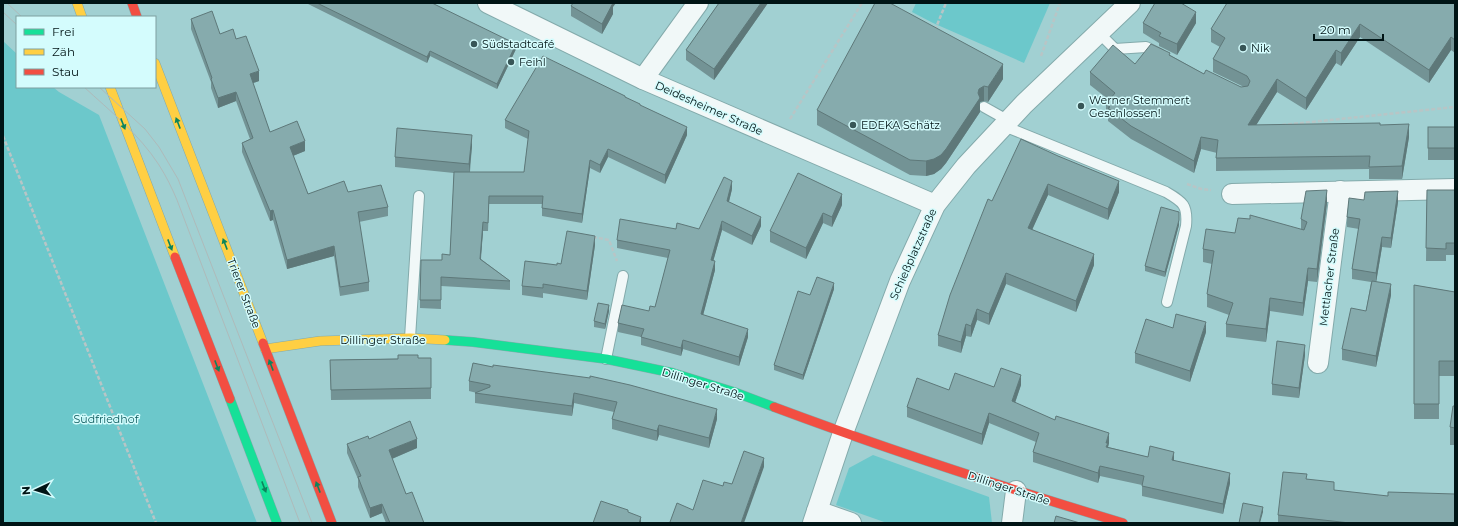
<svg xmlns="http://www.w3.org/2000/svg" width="1458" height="526" font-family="Montserrat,sans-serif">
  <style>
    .green { fill: #6cc8cb }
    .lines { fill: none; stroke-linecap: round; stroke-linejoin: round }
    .lane-casing { stroke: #83aaab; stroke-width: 12 }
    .street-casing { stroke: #83aaab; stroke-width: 22 }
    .fast-casing { stroke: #83aaab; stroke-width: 10 }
    .slow-casing { stroke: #83aaab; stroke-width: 10 }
    .jam-casing { stroke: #83aaab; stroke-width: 10 }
    .path { stroke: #b8c5c6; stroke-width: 2.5; stroke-dasharray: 4 2; stroke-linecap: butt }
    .lane { stroke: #f1f8f8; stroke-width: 10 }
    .street { stroke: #f1f8f8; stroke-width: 20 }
    .fast { stroke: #16e098; stroke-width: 9 }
    .slow { stroke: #ffcf43; stroke-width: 9 }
    .jam { stroke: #f24e42; stroke-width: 9 }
    .tram { stroke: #aebaba; stroke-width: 1 }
    .wall { fill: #739395 }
    .shaded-wall { fill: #5e7879 }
    .building { fill: #86abad; stroke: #5e7879 }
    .oneway { fill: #0c845d }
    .poi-dot { fill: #385657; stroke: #d4fcfd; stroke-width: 1.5 }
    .labels { text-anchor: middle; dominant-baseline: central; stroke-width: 3; stroke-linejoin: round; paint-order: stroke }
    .poi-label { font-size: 11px; fill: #001415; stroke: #d4fcfd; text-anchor: start }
    .street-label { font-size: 11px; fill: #001415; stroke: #d4fcfd }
    .park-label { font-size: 11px; fill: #0b5a5c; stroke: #d4fcfd }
  </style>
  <rect width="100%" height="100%" fill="#a1d0d2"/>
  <g class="green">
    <path d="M916,3H1050L1024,63L933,23L912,12Z"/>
    <path d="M3,41L17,54V87H53L59,92L99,115L257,523H3Z"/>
    <path d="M873,455L989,497L992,523H887L836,505L849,468Z"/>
  </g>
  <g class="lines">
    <defs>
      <g id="lane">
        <path d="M1099,33L1115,49L1146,47L1160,54"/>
        <path d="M984,107L1009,121"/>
        <path d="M1004,126L1166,192C1183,202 1188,205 1186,226L1167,302"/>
        <path d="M410,338L419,196"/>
        <path d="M606,359L623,276"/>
      </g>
      <g id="street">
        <path d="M488,3L643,79L935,205"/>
        <path d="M643,79L698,3"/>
        <path d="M1232,194L1455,189"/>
        <path d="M1318,363L1340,191"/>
        <path d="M817,511L851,523"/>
        <path d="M813,523L843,433L900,281L935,205L966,166L1024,104L1130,3"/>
        <path d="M1012,523L1016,491"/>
      </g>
      <g id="fast">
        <path d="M445,340L473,342L606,359L673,373L734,392L774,407"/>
        <path d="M230,399L277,523"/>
      </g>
      <g id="slow">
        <path d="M77,3L82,17"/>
        <path d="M155,63L263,343"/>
        <path d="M110,87L175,257"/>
        <path d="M265,349L320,341L410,338L445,340"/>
      </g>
      <g id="jam">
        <path d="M132,3L137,17"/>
        <path d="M175,257L230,399"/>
        <path d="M263,343L332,523"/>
        <path d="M774,407C889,450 1006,488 1123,523"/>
      </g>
    </defs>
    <use href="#lane" class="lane-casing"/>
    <use href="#street" class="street-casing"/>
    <use href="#fast" class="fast-casing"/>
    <use href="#slow" class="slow-casing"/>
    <use href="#jam" class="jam-casing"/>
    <g class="path">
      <path d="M935,30L946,3"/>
      <path d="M1041,56L1060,3"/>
      <path d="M790,119L862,3"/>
      <path d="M1282,125L1455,107"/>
      <path d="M3,136L156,523"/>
      <path d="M1187,184L1201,189L1211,190"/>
      <path d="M593,237L609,240L617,261"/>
    </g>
    <use href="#lane" class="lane"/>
    <use href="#street" class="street"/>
    <use href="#fast" class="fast"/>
    <use href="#slow" class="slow"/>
    <use href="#jam" class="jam"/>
    <g class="tram">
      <path d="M7,3L22,17"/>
      <path d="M3,12L17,25"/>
      <path d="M84,87C110,111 139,134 159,165C166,176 172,188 177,200L300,523"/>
      <path d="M99,87L145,129L159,147L178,179L312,523"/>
    </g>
  </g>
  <g class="wall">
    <path d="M306,3H432L516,49L497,89L430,56L427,63Z"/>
    <path d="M719,3H768L714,80L686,60V50Z"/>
    <path d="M1455,3V53L1451,50L1429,83L1360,37L1341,66L1336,63L1306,110L1277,92L1256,125H1380L1409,137L1402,179H1369V169L1216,171V158L1217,153L1201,149L1194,173L1131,139L1108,121V118L1106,117V104L1109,100L1090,85V72L1135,64L1170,55L1204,74L1241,87H1244L1213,72V59L1220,47L1211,42V29Z"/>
    <path d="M571,6L613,7V14L602,34L571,16Z"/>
    <path d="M191,19L220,34L236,39L259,81L253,83L270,132L305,151L293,156L308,194L348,192L388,207V216L359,222L369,282V291L340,296L334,256L287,269L273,220L270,221L242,152V143L250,139L236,101L218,108L211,88V82L191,29Z"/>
    <path d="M1143,23H1196L1177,55L1159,46V43L1143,33Z"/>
    <path d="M1003,79L988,102L984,101L980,102V112L946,163L941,169L934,174L926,176L910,175L817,125V110Z"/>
    <path d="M625,97L640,106L687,135L665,184L608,157L600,173L590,168L582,223L542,216V204H489L488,231H483L481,259L510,281V290L441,286V309L420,308V300L442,260L450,255L454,173L395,167V157L472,146L470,172H524L528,139L505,128V120Z"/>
    <rect x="1428" y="127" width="27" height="33"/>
    <path d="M1058,156L1119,192L1108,220L1048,195L1032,229L1094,265L1076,312L1006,284L989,325L977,320L971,337L966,336L961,353L938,346V335L992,201Z"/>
    <path d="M732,189L729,202L761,226L752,245L722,230L713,261L715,270L703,315L748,337L739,366L683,349L681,356L641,345V337L618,332V323L649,311L655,307L668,258L617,248V240L676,229H699Z"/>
    <path d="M1427,190H1455V255H1446V261H1426Z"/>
    <path d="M1364,200L1398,202L1391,248L1382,247L1376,282L1391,295L1376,367L1342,360V349L1366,311L1371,282L1352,279V269L1359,229L1347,227V217Z"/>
    <path d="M1327,203L1317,282L1308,281L1303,316L1270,311L1266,342L1226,337V324L1229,315L1207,307V294L1212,264L1203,262V249L1235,233L1301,230V219Z"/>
    <path d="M842,205L832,227L823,223L806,259L770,242V231Z"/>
    <path d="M1179,225L1165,277L1145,271V266Z"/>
    <path d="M595,245L587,300L543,293V298L522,295V286L557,265L561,264Z"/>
    <path d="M1414,285L1455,292V376H1439V419H1414Z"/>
    <path d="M834,289L803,380L774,370V365L810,295Z"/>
    <path d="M609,311L605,329L594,327V321Z"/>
    <path d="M1206,332L1190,382L1135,363V353Z"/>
    <path d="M1305,355L1299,398L1272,395V384Z"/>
    <path d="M431,358V399L331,400L330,360Z"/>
    <path d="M473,363L717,419L709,448L659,435L657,441L612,429V419L614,412L574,403L572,416L475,403V393H477L469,391V381Z"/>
    <path d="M1021,385L1015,403L1109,443L1108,447L1148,457L1174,461L1230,483L1223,514L1142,496V485L1100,476L1098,483L1033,462V452L1036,442L989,423L982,445L907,417V407L949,390Z"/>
    <path d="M1455,406V445H1450V427Z"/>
    <path d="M369,439L417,448L392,459L406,494L424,523H386L382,513L370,518L358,487V479L347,453V444Z"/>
    <path d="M1307,479L1334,490L1455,523H1278V515Z"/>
  </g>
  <g class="shaded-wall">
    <path d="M610,3H616L613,7V14L602,34V24Z"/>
    <path d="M761,3H768L714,80V69Z"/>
    <path d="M1196,12V23L1177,55V44Z"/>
    <path d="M1360,24V37L1341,66V53Z"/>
    <path d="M1451,37V50L1429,83V70Z"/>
    <path d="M516,44V49L497,89V84Z"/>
    <path d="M1336,50V63L1306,110V98Z"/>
    <path d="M430,51V56L427,63V57Z"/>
    <path d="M1003,64V79L988,102V87Z"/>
    <path d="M259,71V81L250,84V74Z"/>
    <path d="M1277,79V92L1248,138V125Z"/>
    <path d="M984,86V101L980,102V112L946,163L941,169L934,174L926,176V161L978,93L979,89Z"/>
    <path d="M236,92V101L218,108V98Z"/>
    <path d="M1409,124V137L1402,179V166Z"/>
    <path d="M687,127V135L665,184V175Z"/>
    <path d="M472,135V146L469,174V164Z"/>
    <path d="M1201,137V149L1194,173V161Z"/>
    <path d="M305,141V151L290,157V147Z"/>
    <path d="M608,149V157L600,173V165Z"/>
    <path d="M590,160V168L582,223V214Z"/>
    <path d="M732,181V189L727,209V201Z"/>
    <path d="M1119,181V192L1108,220V209Z"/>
    <path d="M1048,184V195L1028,239V228Z"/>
    <path d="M1327,190V203L1317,282V269Z"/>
    <path d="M1398,191V202L1391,248V238Z"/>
    <path d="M842,194V205L832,227V217Z"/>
    <path d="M273,210V220L270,221V211Z"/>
    <path d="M823,213V223L806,259V248Z"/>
    <path d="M761,217V226L752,245V236Z"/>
    <path d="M1179,220V225L1165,277V272Z"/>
    <path d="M722,221V230L711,269V260Z"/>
    <path d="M483,222V231L480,267V259Z"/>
    <path d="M595,236V245L587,300V291Z"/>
    <path d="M1382,237V247L1376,283V273Z"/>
    <path d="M334,246V256L287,269V260Z"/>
    <path d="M1094,254V265L1076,312V301Z"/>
    <path d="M715,261V270L701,323V314Z"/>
    <path d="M1308,268V281L1303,316V303Z"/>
    <path d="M1006,273V284L989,325V314Z"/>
    <path d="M834,283V289L803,380V375Z"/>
    <path d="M1391,284V295L1376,367V356Z"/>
    <path d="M1270,298V311L1266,342V329Z"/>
    <path d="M609,305V311L605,329V324Z"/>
    <path d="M977,309V320L971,337V326Z"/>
    <path d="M1206,322V332L1190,382V371Z"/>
    <path d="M966,324V336L961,353V342Z"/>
    <path d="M748,329V337L739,366V357Z"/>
    <path d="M683,340V349L681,356V348Z"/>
    <path d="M1305,345V355L1299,398V388Z"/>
    <path d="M1021,375V385L1012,411V401Z"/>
    <path d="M574,393V403L572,416V406Z"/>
    <path d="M717,409V419L709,448V438Z"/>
    <path d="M989,413V423L982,445V434Z"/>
    <path d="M659,425V435L657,441V431Z"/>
    <path d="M1109,433V443L1108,447V453L1106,443Z"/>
    <path d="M417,439V448L389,460V450Z"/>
    <path d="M1174,452V462L1172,460Z"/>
    <path d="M764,458V467L744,523H741Z"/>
    <path d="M1100,466V476L1098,483V473Z"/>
    <path d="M1230,473V483L1223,514V504Z"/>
    <path d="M382,504V513L370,518V508Z"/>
    <path d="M1263,507V512L1260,523H1259Z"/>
    <path d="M641,517V523H639Z"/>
  </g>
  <g class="building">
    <path d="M317,3H432L516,44L497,84L430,51L427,57Z"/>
    <path d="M573,3H613L602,24L571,6Z"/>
    <path d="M719,3H761L714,69L686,50Z"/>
    <path d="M875,3H890L1003,64L988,87L984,86L979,89L978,93L980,98L946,149L941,155L934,159L926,161L910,160L817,110Z"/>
    <path d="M1155,3H1181L1196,12L1177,44L1159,36L1161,33L1143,23Z"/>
    <path d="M1227,3H1455V40L1451,37L1429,70L1360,24L1341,53L1336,50L1306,98L1277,79L1248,125L1380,123V125L1409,124L1402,166L1369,167L1370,156L1216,158L1218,140L1201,137L1194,161L1131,126L1108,108L1110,107L1106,104L1115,93L1090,72L1113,45L1135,64L1151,44L1170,53L1169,55L1204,74L1206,70L1241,87L1248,86L1250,81L1247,76L1213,59L1225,38L1211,29Z"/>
    <path d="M212,11L220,34L233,29L236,39L246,36L259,71L250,74L270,132L297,121L305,141L290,147L308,194L344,181L348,192L381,185L388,207L358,212L369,282L340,287L334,246L287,260L273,210L270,211L242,143L253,138L236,92L218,98L211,79L212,78L191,19Z"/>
    <path d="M543,56L625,96V97L640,104V105L687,127L665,175L608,149L600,165L590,160L582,214L542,208L543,196H489L488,223L483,222L480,259L510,281L441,277V300H420L421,260H442V254L450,255L454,172H524L529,131L505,120Z"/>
    <rect x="1428" y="127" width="27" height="21"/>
    <path d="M397,128L472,135L469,164L395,157Z"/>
    <path d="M1021,139L1058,156L1119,181L1108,209L1048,184L1028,228L1094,254L1076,301L1006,273L989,314L977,309L971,326L966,324L961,342L938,335L950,295L988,199L992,201Z"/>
    <path d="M798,173L842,194L832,217L823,213L806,248L770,231Z"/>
    <path d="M724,177L732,181L727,201L761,217L752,236L722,221L711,260L715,261L701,314L748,329L739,357L683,340L681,348L641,337L644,329L618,323L622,305L649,311L650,306L655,307L670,250L617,240L620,219L676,229L677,223L699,229Z"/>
    <path d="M1327,190L1317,269L1308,268L1303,303L1270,298L1266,329L1226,324L1233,303L1207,294L1214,251L1203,249L1206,229L1235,233L1238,218L1250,219V215L1304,230L1307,222L1301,219L1306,191Z"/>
    <path d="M1427,190H1455V243H1446V249L1426,248Z"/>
    <path d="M1398,191L1391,238L1382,237L1376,273L1352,269L1360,219L1347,217L1349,198L1364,200L1365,192Z"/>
    <path d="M1161,207L1179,212V220L1165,272L1145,266Z"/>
    <path d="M567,231L595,236L587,291L543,284V288L522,286L525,261L557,265V263L561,264Z"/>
    <path d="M817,277L834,283L803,375L774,365L798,291L810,295Z"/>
    <path d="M1372,281L1391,284L1376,356L1342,349L1351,308L1366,311Z"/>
    <path d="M1414,285L1455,292V361H1439V404H1414Z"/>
    <path d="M598,303L609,305L605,324L594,321Z"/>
    <path d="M1176,314L1206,322L1190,371L1135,353L1146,319L1173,328Z"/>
    <path d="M1277,341L1305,345L1299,388L1272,384Z"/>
    <path d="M398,355H418V358H431V388L331,390L330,360L398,359Z"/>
    <path d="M473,363L493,367V365L590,378V376L630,385L717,409L709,438L659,425L657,431L612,419L617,402L574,393L572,406L475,393L490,387V385L469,381Z"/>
    <path d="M1001,368L1021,375L1012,401L1055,420L1056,416L1109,433L1106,443H1108L1106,447L1148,457L1150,446L1174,452L1172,460L1230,473L1223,504L1142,486L1144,476L1100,466L1098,473L1033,452L1039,433L989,413L982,434L907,407L917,378L949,390L955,373L994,387Z"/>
    <path d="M1453,406H1455V428L1450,427Z"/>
    <path d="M410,421L417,439L389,450L406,494L412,492L424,523H390L382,504L370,508L358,477L361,476L347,444L368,436L369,439Z"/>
    <path d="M744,451L764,458L741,523H671L670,522L677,503L693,510L703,480L723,486L724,482L732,484Z"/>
    <path d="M1283,472L1307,474L1306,479L1334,482V490L1388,496V492L1455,494V523H1350L1278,515Z"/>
    <path d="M601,501L628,510V512L641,517L639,523H593Z"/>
    <path d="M1243,503L1263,507L1259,523H1239Z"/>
    <path d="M1056,516L1080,523H1054Z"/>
  </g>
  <defs><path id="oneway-solid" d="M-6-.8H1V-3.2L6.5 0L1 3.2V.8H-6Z"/></defs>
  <g class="oneway">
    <use href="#oneway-solid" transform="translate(178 123) rotate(-111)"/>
    <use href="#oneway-solid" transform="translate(123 124) rotate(69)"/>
    <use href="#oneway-solid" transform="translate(225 244) rotate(-111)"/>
    <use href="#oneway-solid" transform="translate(170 245) rotate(69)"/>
    <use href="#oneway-solid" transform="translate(271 365) rotate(-111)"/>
    <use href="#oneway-solid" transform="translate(217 366) rotate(69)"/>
    <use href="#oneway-solid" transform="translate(264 487) rotate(69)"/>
    <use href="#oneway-solid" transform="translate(318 487) rotate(-111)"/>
  </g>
  <g class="poi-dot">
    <circle cx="474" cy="44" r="4"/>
    <circle cx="1243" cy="48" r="4"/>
    <circle cx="511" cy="62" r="4"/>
    <circle cx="1081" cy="106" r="4"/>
    <circle cx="853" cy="125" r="4"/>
  </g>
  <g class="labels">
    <g class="poi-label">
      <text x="482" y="44">Südstadtcafé</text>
      <text x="1251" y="48">Nik</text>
      <text x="519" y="62">Feihl</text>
      <text x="1089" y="100">Werner Stemmert<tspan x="1089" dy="13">Geschlossen!</tspan></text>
      <text x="861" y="125">EDEKA Schätz</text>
    </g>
    <g class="street-label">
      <text transform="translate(709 108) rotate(24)">Deidesheimer Straße</text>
      <text transform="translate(913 254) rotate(-66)">Schießplatzstraße</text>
      <text transform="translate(1329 277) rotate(-83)">Mettlacher Straße</text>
      <text transform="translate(244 293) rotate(69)">Trierer Straße</text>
      <text x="383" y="340">Dillinger Straße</text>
      <text transform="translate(703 384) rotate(17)">Dillinger Straße</text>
      <text transform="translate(1009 488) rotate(18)">Dillinger Straße</text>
    </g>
    <g class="park-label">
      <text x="106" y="419">Südfriedhof</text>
    </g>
  </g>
  <rect width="1458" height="526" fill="none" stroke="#001415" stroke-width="8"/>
  <rect x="16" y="16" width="140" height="72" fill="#d4fcfd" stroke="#7f9fa0"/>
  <rect x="24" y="29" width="20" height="6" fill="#16e098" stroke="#7f9fa0"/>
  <text x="52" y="36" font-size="12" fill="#001415">Frei</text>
  <rect x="24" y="49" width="20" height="6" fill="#ffcf43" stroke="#7f9fa0"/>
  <text x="52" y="56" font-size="12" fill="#001415">Zäh</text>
  <rect x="24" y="69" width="20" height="6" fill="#f24e42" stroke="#7f9fa0"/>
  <text x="52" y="76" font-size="12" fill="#001415">Stau</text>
  <g transform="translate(36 490) rotate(266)" stroke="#d4fcfd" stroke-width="3" paint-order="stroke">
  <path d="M0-3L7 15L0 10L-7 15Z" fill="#001415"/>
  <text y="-6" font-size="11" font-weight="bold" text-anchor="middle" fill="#001415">N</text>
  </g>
  <path d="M1314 34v6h69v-6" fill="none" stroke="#001415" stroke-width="2"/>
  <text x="1320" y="34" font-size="12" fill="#001415" stroke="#d4fcfd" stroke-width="3" paint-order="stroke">20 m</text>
</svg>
